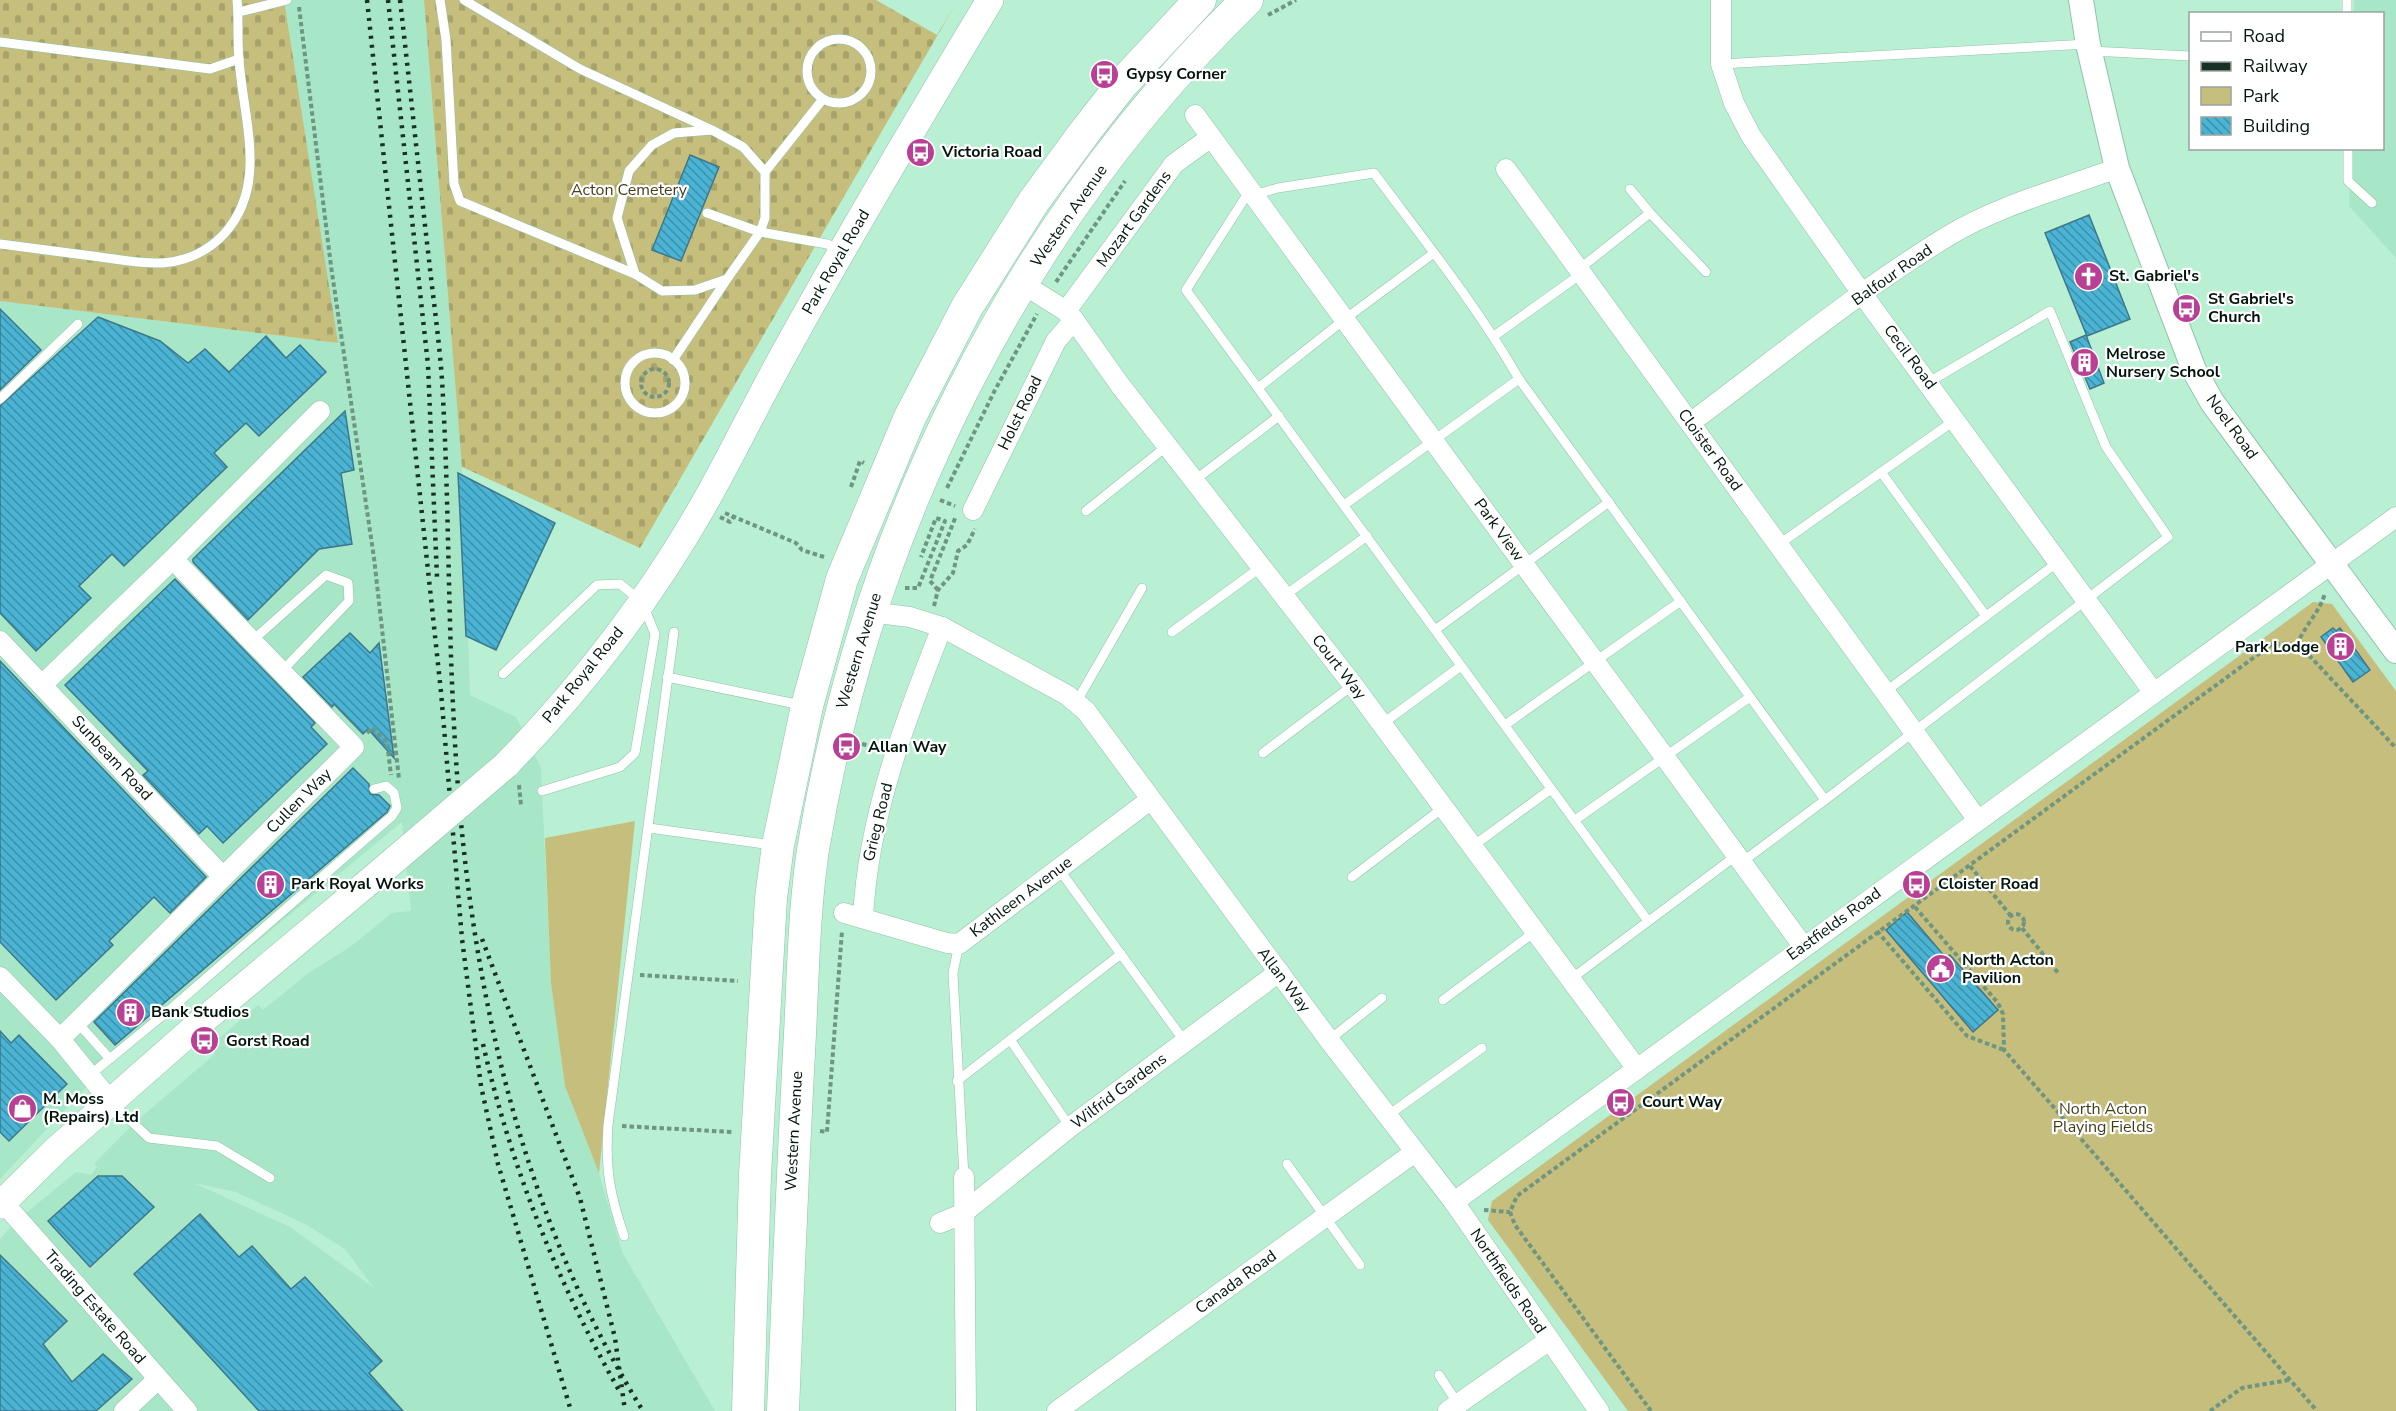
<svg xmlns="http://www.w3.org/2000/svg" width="2396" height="1411" font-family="'Nunito Sans',sans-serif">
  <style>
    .built { fill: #a7e6c6; fill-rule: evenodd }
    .cemetery { fill: url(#cemetery-stones) }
    .green { fill: #c6be7d }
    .building { fill: url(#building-back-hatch); stroke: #3e778a; stroke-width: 1.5 }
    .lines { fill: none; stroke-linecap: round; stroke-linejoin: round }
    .service-casing { stroke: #8fc3a8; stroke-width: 10 }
    .minor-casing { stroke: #8fc3a8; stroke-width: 21 }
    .tertiary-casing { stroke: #8fc3a8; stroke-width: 26 }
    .secondary-casing { stroke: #8fc3a8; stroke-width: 28 }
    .trunk-casing { stroke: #8fc3a8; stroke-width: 33 }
    .path { stroke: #6e9681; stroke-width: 4; stroke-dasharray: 4.5 3; stroke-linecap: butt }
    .service { stroke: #fff; stroke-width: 9 }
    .minor { stroke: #fff; stroke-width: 20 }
    .tertiary { stroke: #fff; stroke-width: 24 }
    .secondary { stroke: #fff; stroke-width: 27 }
    .trunk { stroke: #fff; stroke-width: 32 }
    .rail { stroke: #193125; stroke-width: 4.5; stroke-dasharray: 3 6; stroke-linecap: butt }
    .secondary-bridge-casing { stroke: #8fc3a8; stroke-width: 28; stroke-linecap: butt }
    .secondary-bridge { stroke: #fff; stroke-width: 27 }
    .labels { text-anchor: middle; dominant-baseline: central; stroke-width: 4.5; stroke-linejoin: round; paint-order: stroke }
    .poi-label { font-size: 16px; font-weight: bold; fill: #02160c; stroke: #fff; text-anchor: start }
    .park-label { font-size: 16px; fill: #443f1b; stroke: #fff }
    .street-label { font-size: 16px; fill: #02160c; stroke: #fff }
  </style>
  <defs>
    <pattern id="cemetery-stones" width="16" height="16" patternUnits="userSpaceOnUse" patternTransform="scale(1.5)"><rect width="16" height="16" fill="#c6be7d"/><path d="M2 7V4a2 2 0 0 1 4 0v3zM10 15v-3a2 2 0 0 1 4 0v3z" fill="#a8a36b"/></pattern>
    <pattern id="building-back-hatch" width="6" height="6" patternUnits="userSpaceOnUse" patternTransform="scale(1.5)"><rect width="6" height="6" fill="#4bb4d4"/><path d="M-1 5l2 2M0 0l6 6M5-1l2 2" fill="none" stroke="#3c91aa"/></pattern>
  </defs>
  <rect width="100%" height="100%" fill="#b9efd3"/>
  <g class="built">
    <path d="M284,0H424L462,467L470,695L516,717L541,768L551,983L565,1086L599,1173L622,1252L715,1411H0V1239L14,1223L76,1172L91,1175L97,1167L94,1164L132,1125L215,1054L209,1047L258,1005L263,1010L307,974L350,947L392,913L411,911L402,822L104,1068L0,1179V301L337,343ZM194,1183L236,1192L305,1224L345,1249L374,1288L290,1227Z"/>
    <path d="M2354,0H2396V258L2349,206L2351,149L2382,148V14L2354,13Z"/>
  </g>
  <g class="cemetery">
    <path d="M0,0H284L338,343L0,301Z"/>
    <path d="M424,0H876L937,35L958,0L640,548L462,467Z"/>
  </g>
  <g class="green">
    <path d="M2313,602L2332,604L2396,691V1411H1628L1488,1220L1492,1201Z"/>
    <path d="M635,821L599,1173L565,1086L551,983L545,838Z"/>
  </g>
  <g class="building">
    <path d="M690,155L719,167L681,261L652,250Z"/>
    <path d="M2089,215L2130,319L2087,336L2045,233Z"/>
    <path d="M0,309L41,350L0,390Z"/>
    <path d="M98,317L160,341L188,363L205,349L229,372L266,336L286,358L300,345L326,372L259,436L246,423L214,453L227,467L124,566L112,554L79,586L91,598L36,651L0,613V406Z"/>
    <path d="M2086,335L2104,383L2090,389L2070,342Z"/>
    <path d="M345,411L354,470L341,473L352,544L319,549L248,620L193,562V559Z"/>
    <path d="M458,473L555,523L496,650L466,636Z"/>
    <path d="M175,579L315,723L311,727L327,744L223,843L207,826L199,834L143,775L148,771L65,685Z"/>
    <path d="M2333,628L2336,631L2340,628L2370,670L2353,682L2321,637Z"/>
    <path d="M350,633L370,653L379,643L394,758L368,729L363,734L334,704L332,707L303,677Z"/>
    <path d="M0,661L206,877L170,913L154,897L109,941L113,945L56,1000L0,942Z"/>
    <path d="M353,768L369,784L370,794L379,795L390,806L387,812L115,1045L94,1022Z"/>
    <path d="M1907,912L1946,958L1950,955L1998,1010L1973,1032L1886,930Z"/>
    <path d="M0,1031L11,1043L19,1035L67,1084L9,1141L0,1132Z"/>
    <path d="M98,1176H122L154,1207L90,1267L48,1221Z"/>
    <path d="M200,1214L239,1257L252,1246L291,1289L305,1277L382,1361L369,1373L403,1411H259L134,1274Z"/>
    <path d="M0,1255L67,1321L43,1344L72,1382L103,1354L132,1379L96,1411H0Z"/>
  </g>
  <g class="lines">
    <defs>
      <g id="service">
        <path d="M440,0L446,40L454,184L460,201L635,274"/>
        <path d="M464,0L580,69L712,130L743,147L765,172V218L760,232L727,279L695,290L662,291L635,274L617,218L629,171L652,145L674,133L712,130"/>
        <path d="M239,12L287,0"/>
        <path d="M2347,14V0"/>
        <circle cx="839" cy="71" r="32"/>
        <path d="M0,42L210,69L239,59"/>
        <path d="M2091,51L2190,56"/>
        <path d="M1721,64L2088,44"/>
        <path d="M2348,148V181L2372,203"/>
        <path d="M765,172L823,99"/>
        <path d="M1630,189L1650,213"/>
        <path d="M1250,190L1186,290L1648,921"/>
        <path d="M1254,195L1278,188L1374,173C1424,240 1477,306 1519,379L1825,800L1742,862"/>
        <path d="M707,213L760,232L827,244L839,249"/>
        <path d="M0,244C33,248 67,253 100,257C121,260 142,264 163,263C187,261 208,251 224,234C269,185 243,119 239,59C237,40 239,20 237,0"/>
        <path d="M1578,270L1650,213L1706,272"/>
        <path d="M1494,336L1581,274"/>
        <circle cx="655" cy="383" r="30"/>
        <path d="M673,360L727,279"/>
        <path d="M1258,388L1345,319L1434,253"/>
        <path d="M0,399L78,324"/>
        <path d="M1881,472L1986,616"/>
        <path d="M1195,480L1279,416"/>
        <path d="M1344,505L1519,379"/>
        <path d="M1086,511L1167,446"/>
        <path d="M1778,545L1955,420"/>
        <path d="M1284,596L1367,536"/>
        <path d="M1435,630L1609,502"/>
        <path d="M1172,632L1261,567"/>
        <path d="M252,641L326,575L348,583L349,601L282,671"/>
        <path d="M503,674L597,585L620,584L642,602L655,634L635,753L620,767L542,791"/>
        <path d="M667,677L801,705"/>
        <path d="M1885,692L2058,562"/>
        <path d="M1077,701L1142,588"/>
        <path d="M1382,724L1461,666"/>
        <path d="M1505,725L1681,601"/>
        <path d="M1263,753L1353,685"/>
        <path d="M1825,800L2168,537L2106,447L2050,311L1929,382"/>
        <path d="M1575,820L1750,697"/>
        <path d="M649,828L772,845"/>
        <path d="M1473,846L1551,789"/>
        <path d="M1058,868L1185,1042"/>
        <path d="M1352,877L1444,807"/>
        <path d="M959,944L953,973L964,1177"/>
        <path d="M1571,979L1737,855"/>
        <path d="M1443,1000L1536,931"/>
        <path d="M77,1022L110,1059"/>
        <path d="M1329,1040L1382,998"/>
        <path d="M1011,1041L1070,1127"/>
        <path d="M90,1075L173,1007L392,816L397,808L394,793L386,786L374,789"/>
        <path d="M957,1081L1121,954"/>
        <path d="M112,1103L149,1138L217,1146L270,1178"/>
        <path d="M1387,1116L1482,1048"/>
        <path d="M1287,1164L1360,1265"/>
        <path d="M624,1236C610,1195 605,1169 608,1125L674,632"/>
        <path d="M1439,1375L1458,1404"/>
      </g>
      <g id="minor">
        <path d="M1721,0V64L1734,103L1751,136L1863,295L2154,693"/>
        <path d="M1195,115L1803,946"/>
        <path d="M1506,169L1977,819"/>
        <path d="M1023,284L1066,311L1074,320L1120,385L1353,685L1637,1069"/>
        <path d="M1066,311L1174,164L1211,137"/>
        <path d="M1690,423C1775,360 1858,291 1948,236C1999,205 2062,189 2117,168"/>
        <path d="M973,510L1056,341L1074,320"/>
        <path d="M869,612L910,617L942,627L1067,695L1086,711L1329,1040L1454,1202L1599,1411"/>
        <path d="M0,641L223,877"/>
        <path d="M43,684L173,559L320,411"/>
        <path d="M844,913L947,943L959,944L1150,800"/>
        <path d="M863,918C868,816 905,721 942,627"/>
        <path d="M0,977L60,1039L111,1102"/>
        <path d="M60,1039L354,747L173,559"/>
        <path d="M964,1177L966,1411"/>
        <path d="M3,1202L187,1411"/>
        <path d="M1454,1202L2396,517"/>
        <path d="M940,1223L962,1214L1070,1127L1279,972"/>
        <path d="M124,1411L158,1379"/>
        <path d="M1057,1411L1415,1152"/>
        <path d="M1448,1411L1548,1341"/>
      </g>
      <path id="tertiary" d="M2081,0L2088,44L2117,168L2194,370L2212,402L2396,651"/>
      <g id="secondary">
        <path d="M506,765C582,687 650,599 704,504C734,451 760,396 790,343C854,227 922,113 990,0"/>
        <path d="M0,1205L57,1149L200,1023L364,886"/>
      </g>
      <g id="trunk">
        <path d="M748,1411L755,1175L771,898L778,845L807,706L842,579L910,417L967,307L1034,201L1087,129L1123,83L1200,0"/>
        <path d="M783,1411C788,1285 793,1160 800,1034C803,973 804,910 813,850C865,532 1015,226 1247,0"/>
      </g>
    </defs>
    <use href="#service" class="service-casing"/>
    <use href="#minor" class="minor-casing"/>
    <use href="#tertiary" class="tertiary-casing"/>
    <use href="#secondary" class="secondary-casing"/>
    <use href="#trunk" class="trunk-casing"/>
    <g class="path">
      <path d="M299,7L331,266L374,558L399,779"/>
      <path d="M1268,15L1296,0"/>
      <path d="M1056,282L1125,181"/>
      <circle cx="655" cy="383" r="14"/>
      <path d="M851,487L860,461L864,463"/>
      <path d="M947,488L995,390L1037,314"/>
      <path d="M940,500L955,506"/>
      <path d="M725,513L796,543L802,550L824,557"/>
      <path d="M720,517L730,522L734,516"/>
      <path d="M905,588H918L945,521L936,518L921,557"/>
      <path d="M938,590L930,581L956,516"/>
      <path d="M934,606L938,590L953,573L958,551L967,545L975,529"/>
      <path d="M2297,645C2304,626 2320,612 2325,593"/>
      <path d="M367,733L372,728L387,742L391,775"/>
      <path d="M862,744L879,748"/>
      <path d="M519,785L521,805"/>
      <path d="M1970,866L2011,916"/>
      <path d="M1915,907L1998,1003L2003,1014L2004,1050L2317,1411"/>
      <circle cx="2016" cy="922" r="8"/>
      <path d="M2022,928L2059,974"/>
      <path d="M1877,931L1967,1036L2004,1050"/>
      <path d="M640,975L738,981"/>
      <path d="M622,1126L732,1132"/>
      <path d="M820,1131L827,1132L842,931"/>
      <path d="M1484,1210L1510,1212"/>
      <path d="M1651,1411L1515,1225L1510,1212L1517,1196L2271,645L2289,643L2305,651L2396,748"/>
      <path d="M2210,1411L2242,1388L2289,1380"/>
    </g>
    <use href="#service" class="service"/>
    <use href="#minor" class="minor"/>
    <use href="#tertiary" class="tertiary"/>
    <use href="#secondary" class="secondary"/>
    <use href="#trunk" class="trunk"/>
    <g class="rail">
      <path d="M367,0L441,692L462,939L481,1086L498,1164L571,1411"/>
      <path d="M388,0L428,365L437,577"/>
      <path d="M400,0C410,87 419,174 429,260C434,306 441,352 443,398C449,507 448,616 454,725C466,965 515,1205 643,1411"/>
      <path d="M482,939L580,1198L615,1338L625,1411"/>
      <path d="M483,1044C511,1167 557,1282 620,1392"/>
    </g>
    <defs>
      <path id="secondary-bridge" d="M364,886L506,765"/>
    </defs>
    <use href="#secondary-bridge" class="secondary-bridge-casing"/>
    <use href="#secondary-bridge" class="secondary-bridge"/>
  </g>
  <defs>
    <symbol id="bus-disc" viewBox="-11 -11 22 22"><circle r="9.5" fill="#b94094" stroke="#fff"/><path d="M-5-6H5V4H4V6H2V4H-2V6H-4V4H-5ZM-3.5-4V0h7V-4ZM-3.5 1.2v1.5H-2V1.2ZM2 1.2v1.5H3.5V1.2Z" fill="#fff"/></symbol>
    <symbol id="church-disc" viewBox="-11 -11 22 22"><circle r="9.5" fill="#b94094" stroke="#fff"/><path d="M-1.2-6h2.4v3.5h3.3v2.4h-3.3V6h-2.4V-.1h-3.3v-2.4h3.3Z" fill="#fff"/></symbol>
    <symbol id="building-disc" viewBox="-11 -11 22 22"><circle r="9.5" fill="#b94094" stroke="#fff"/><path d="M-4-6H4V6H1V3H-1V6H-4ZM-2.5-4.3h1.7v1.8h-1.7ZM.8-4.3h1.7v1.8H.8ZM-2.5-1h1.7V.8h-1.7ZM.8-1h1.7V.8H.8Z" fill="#fff"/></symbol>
    <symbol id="civic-disc" viewBox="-11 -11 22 22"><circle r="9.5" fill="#b94094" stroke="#fff"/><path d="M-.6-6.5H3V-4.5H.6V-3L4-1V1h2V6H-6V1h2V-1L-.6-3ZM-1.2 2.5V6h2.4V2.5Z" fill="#fff"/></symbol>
    <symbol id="shop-disc" viewBox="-11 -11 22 22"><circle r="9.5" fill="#b94094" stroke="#fff"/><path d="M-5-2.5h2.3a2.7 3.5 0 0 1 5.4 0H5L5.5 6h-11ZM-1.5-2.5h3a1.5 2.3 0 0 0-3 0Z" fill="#fff"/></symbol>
  </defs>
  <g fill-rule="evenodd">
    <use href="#bus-disc" x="1088" y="58" width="33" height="33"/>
    <use href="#bus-disc" x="904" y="136" width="33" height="33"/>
    <use href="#church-disc" x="2072" y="260" width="33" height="33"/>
    <use href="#bus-disc" x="2170" y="292" width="33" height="33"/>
    <use href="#building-disc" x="2068" y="346" width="33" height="33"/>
    <use href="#building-disc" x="2324" y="630" width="33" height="33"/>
    <use href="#bus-disc" x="830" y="730" width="33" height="33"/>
    <use href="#building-disc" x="254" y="868" width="33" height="33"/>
    <use href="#bus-disc" x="1900" y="868" width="33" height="33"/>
    <use href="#civic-disc" x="1924" y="952" width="33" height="33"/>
    <use href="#building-disc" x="114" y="996" width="33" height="33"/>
    <use href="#bus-disc" x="188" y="1024" width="33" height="33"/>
    <use href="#bus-disc" x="1604" y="1086" width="33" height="33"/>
    <use href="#shop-disc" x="6" y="1092" width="33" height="33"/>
  </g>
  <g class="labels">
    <g class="poi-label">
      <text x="1126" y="74">Gypsy Corner</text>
      <text x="942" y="152">Victoria Road</text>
      <text x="2109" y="276">St. Gabriel's</text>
      <text x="2208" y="299">St Gabriel's<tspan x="2208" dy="18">Church</tspan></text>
      <text x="2106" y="354">Melrose<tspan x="2106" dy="18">Nursery School</tspan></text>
      <text x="2319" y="647" text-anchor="end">Park Lodge</text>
      <text x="868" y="747">Allan Way</text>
      <text x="291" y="884">Park Royal Works</text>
      <text x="1938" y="884">Cloister Road</text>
      <text x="1962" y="960">North Acton<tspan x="1962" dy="18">Pavilion</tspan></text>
      <text x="151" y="1012">Bank Studios</text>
      <text x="226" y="1041">Gorst Road</text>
      <text x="43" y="1099">M. Moss<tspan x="43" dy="18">(Repairs) Ltd</tspan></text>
      <text x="1642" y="1102">Court Way</text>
    </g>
    <g class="park-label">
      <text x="629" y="190">Acton Cemetery</text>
      <text x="2103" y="1109">North Acton<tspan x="2103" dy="18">Playing Fields</tspan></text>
    </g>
    <g class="street-label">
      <text transform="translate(1069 216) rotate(-55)">Western Avenue</text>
      <text transform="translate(1134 219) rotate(-54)">Mozart Gardens</text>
      <text transform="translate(836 262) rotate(-60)">Park Royal Road</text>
      <text transform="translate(1892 275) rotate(-35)">Balfour Road</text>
      <text transform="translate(1910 357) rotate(53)">Cecil Road</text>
      <text transform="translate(1020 413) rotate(-64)">Holst Road</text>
      <text transform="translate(2232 427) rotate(54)">Noel Road</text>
      <text transform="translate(1710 450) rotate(54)">Cloister Road</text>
      <text transform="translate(1499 530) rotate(54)">Park View</text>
      <text transform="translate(859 651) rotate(-73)">Western Avenue</text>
      <text transform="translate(1339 667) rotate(52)">Court Way</text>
      <text transform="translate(583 675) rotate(-51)">Park Royal Road</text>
      <text transform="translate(112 758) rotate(47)">Sunbeam Road</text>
      <text transform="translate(299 801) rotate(-45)">Cullen Way</text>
      <text transform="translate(878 822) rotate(-76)">Grieg Road</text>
      <text transform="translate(1021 897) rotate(-37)">Kathleen Avenue</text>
      <text transform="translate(1834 924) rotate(-36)">Eastfields Road</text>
      <text transform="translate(1284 980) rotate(53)">Allan Way</text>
      <text transform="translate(1119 1091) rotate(-37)">Wilfrid Gardens</text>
      <text transform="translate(794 1131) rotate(-87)">Western Avenue</text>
      <text transform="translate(1508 1281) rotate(56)">Northfields Road</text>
      <text transform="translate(1236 1282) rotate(-36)">Canada Road</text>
      <text transform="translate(95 1307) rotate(49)">Trading Estate Road</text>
    </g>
  </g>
  <rect x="2189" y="12" width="195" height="138" fill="#ffffff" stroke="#9aa29e" stroke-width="1.5"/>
  <rect x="2201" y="32" width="30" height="9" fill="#ffffff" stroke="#9aa29e" stroke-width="1.5"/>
  <text x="2243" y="42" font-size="18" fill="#02160c">Road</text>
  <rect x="2201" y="62" width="30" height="9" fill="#193125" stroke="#9aa29e" stroke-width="1.5"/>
  <text x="2243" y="72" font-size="18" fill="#02160c">Railway</text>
  <rect x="2201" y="87" width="30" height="18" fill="#c6be7d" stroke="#9aa29e" stroke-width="1.5"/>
  <text x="2243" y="102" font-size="18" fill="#02160c">Park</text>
  <rect x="2201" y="117" width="30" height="18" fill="url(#building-back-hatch)" stroke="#9aa29e" stroke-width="1.5"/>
  <text x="2243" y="132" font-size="18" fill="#02160c">Building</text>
</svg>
